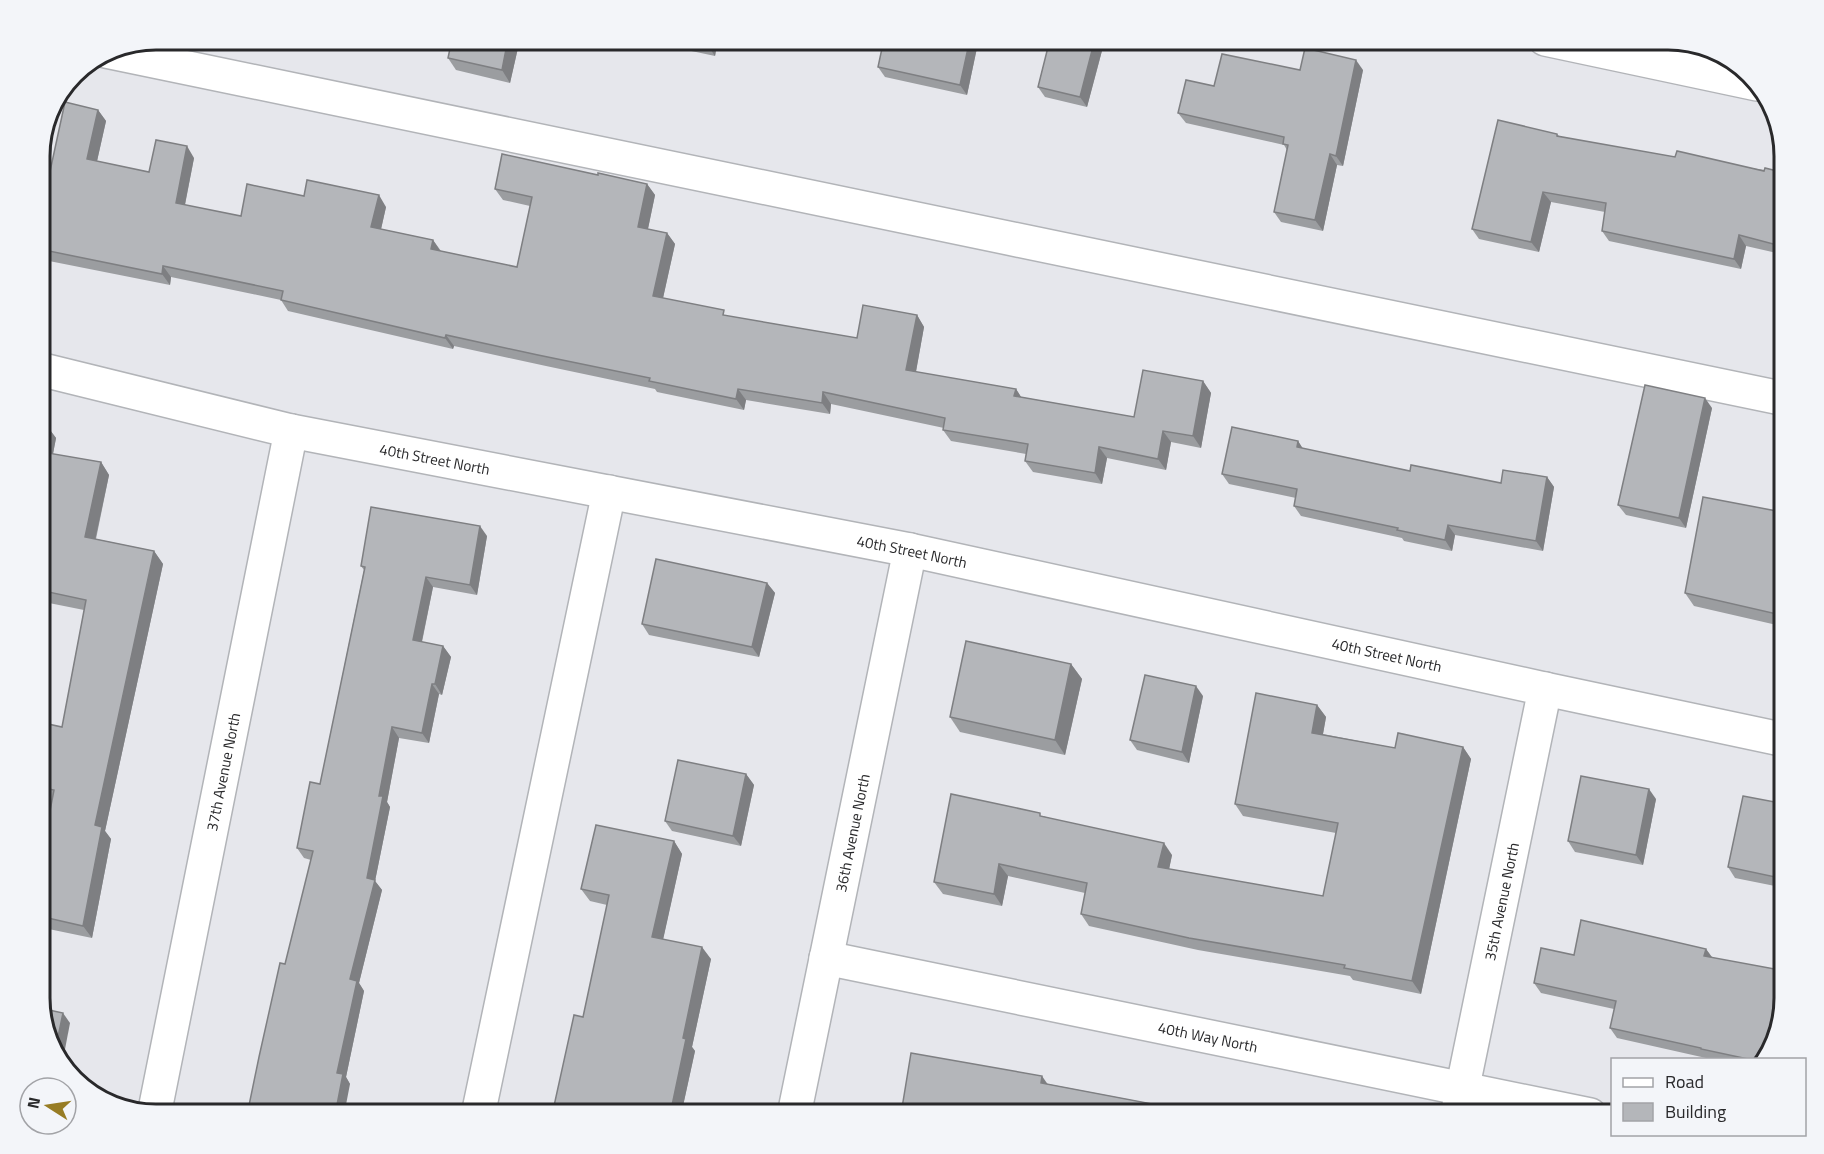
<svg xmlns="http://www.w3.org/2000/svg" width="1824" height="1154" font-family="'Titillium Web',sans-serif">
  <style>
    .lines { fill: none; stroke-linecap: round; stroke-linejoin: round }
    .minor-casing { stroke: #b2b4b8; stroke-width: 36 }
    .minor { stroke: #fff; stroke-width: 33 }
    .wall { fill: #9b9da0 }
    .shaded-wall { fill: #7e7f82 }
    .building { fill: #b4b6ba; stroke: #7e7f82; stroke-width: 1.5 }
    .labels { text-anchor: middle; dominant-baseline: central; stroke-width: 6; stroke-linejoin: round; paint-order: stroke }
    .street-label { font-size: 15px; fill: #29292b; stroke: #f3f5f9 }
    .rim { fill: none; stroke: #29292b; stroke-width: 3 }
  </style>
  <rect width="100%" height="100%" fill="#e6e7ec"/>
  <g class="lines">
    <defs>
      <g id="minor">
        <path d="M1545,39L1757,84"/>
        <path d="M106,51L1785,399"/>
        <path id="s1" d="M39,369L291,431L910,550L1545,689L1785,740"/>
        <path id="s2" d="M826,958L1590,1115"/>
        <path id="s3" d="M154,1115L291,431"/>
        <path d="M478,1115L609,492"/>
        <path id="s4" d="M794,1115L910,550"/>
        <path id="s5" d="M1457,1115L1545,689"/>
      </g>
    </defs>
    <use href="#minor" class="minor-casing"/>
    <use href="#minor" class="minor"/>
  </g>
  <g class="wall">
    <path d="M452,39H520L510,83L456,70L448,58Z"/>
    <path d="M659,39H718L715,56L663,45Z"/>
    <path d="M812,39H840L839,44Z"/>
    <path d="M884,39H976L978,43L967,95L885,77L878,67Z"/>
    <path d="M1050,39H1101L1104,43L1087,107L1045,97L1038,87Z"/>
    <path d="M1300,70H1363L1343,166L1337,165L1323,231L1281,222L1274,212L1287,150L1284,145L1186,123L1178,113Z"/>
    <path d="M98,110L106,121L97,161L149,172L194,158L185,205L241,216L304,196L386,207L381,229L433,240L441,251L517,267L530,206L503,200L495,189L598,175L647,184L655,195L648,229L667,233L675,244L663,298L728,316L857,338L917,315L924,327L916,372L1016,389L1021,397L1134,417L1203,381L1211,393L1201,448L1171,442L1166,470L1107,458L1102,484L1033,472L1025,461L1026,454L951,441L943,430L944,428L831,404L830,414L746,400L744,410L657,392L655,389L546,366L454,346L453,349L288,311L281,300L171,277L170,285L39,259V189L46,190Z"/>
    <path d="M1557,134L1560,137L1675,157L1785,173V255L1746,246L1741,269L1609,241L1602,231L1605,212L1551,202L1539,252L1479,239L1472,229Z"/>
    <path d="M1712,408L1686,528L1626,515L1618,505Z"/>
    <path d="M39,424L47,426L56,438L53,454L101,462L109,475L96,539L154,551L163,564L105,831L111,839L92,938L39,927V867L52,801L39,798V722L62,727L84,610L39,601Z"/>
    <path d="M1298,441L1303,449L1410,471L1501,483L1547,477L1554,487L1543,551L1455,535L1452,551L1404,541L1402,538L1301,516L1294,506L1296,498L1229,484L1222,474Z"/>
    <path d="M1785,500V627L1694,606L1685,593L1782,512Z"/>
    <path d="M487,536L477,595L433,587L422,642L443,646L451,657L442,695L439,694L429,743L399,738L387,802L390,807L375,881L382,890L359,983L364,991L346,1077L350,1084L247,1115L311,860L304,858L297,848L320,784L364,570L361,566Z"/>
    <path d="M767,583L775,593L759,657L649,635L642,624Z"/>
    <path d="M1071,664L1082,679L1065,755L960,732L950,717Z"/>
    <path d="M1203,696L1189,763L1137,750L1130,740Z"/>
    <path d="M1317,705L1326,717L1323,734L1395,748L1463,747L1471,759L1421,994L1353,980L1350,976L1198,950L1089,926L1081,914L1085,893L1008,876L1002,906L943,894L934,882L1043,816L1172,855L1169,869L1323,896L1336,833L1243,816L1235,804Z"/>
    <path d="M746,774L754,785L741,846L672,831L665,821Z"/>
    <path d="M1656,799L1643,865L1575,852L1568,841Z"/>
    <path d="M1785,804V888L1735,878L1728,867Z"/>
    <path d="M674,841L682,854L663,939L711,959L692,1047L695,1051L681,1115H552L583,1017L607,905L590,901L581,889Z"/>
    <path d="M1706,949L1712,957L1767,1059H1708L1706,1058L1617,1038L1610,1028L1614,1009L1541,993L1534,983L1574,955Z"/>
    <path d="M1048,1084L1200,1113L1202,1115H906L902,1108Z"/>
  </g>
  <g class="shaded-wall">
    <path d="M508,39H520L510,83L502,70Z"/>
    <path d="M707,39H718L715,56L706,43Z"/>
    <path d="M835,39H840L839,44Z"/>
    <path d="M970,39H976L978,43L967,95L960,85Z"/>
    <path d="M1095,39H1101L1104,43L1087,107L1080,97Z"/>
    <path d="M1356,60L1363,70L1343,166L1336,156Z"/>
    <path d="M98,110L106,121L95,170L87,159Z"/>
    <path d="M187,146L194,158L183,214L176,203Z"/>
    <path d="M1330,154L1337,165L1323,231L1315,220Z"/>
    <path d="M647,184L655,195L646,238L638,227Z"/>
    <path d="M1543,192L1551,202L1539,252L1531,242Z"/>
    <path d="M379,195L386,207L379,238L371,227Z"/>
    <path d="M667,233L675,244L661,307L653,296Z"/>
    <path d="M1739,235L1746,246L1741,269L1734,259Z"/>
    <path d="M433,240L441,252L431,249Z"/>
    <path d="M163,266L171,277L170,285L162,274Z"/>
    <path d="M917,315L924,327L914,382L906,370Z"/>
    <path d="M446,335L454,346L453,349L445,338Z"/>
    <path d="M1203,381L1211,393L1201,448L1193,436Z"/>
    <path d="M738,389L746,400L744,410L736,399Z"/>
    <path d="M1016,389L1023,400L1014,396Z"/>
    <path d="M823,392L831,404L830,414L822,403Z"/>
    <path d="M1705,398L1712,408L1686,528L1679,518Z"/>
    <path d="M47,426L56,438L51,464L42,452Z"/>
    <path d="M1163,431L1171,442L1166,470L1158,459Z"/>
    <path d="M1298,441L1305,452L1297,447Z"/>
    <path d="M1099,447L1107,458L1102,484L1095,473Z"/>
    <path d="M101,462L109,475L93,550L85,537Z"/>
    <path d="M1547,477L1554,487L1543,551L1536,541Z"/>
    <path d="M1448,525L1455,535L1452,551L1445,540Z"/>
    <path d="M480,526L487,536L477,595L470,585Z"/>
    <path d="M154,551L163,564L105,831L111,839L92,938L83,926L95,825Z"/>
    <path d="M426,577L433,587L420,650L413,640Z"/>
    <path d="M767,583L775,593L759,657L752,647Z"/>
    <path d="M443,646L451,657L442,695L435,684Z"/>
    <path d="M1071,664L1082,679L1065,755L1055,740Z"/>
    <path d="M432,684L439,694L429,743L422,733Z"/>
    <path d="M1196,686L1203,696L1189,763L1182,752Z"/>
    <path d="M1317,705L1326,717L1321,745L1312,733Z"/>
    <path d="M392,727L399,738L387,802L390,807L375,881L382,890L359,983L364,991L346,1077L350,1084L344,1115L336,1110L337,1073L350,979L379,796Z"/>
    <path d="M1463,747L1471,759L1421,994L1412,981Z"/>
    <path d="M746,774L754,785L741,846L733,836Z"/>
    <path d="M1649,789L1656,799L1643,865L1636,855Z"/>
    <path d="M674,841L682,854L661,949L652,937Z"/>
    <path d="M1164,843L1172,855L1167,879L1158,867Z"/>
    <path d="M999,864L1008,876L1002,906L994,894Z"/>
    <path d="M702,947L711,959L692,1047L695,1051L681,1115H670L683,1038Z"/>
    <path d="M1706,949L1713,959L1704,956Z"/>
    <path d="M63,1013L70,1023L62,1065L54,1056Z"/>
    <path d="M1042,1076L1051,1089L1041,1083Z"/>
  </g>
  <g class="building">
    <path d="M452,39H508L502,70L448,58Z"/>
    <path d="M685,39H707L706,43Z"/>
    <path d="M884,39H970L960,85L878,67Z"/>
    <path d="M1050,39H1095L1080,97L1038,87Z"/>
    <path d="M1305,48L1356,60L1336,156L1330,154L1315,220L1274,212L1288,145L1283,144L1284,137L1178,113L1186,80L1214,86L1222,54L1300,70Z"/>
    <path d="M65,102L98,110L87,159L149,172L156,140L187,146L176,203L241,216L247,184L304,196L307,180L379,195L371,227L433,240L431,249L517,267L532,197L495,189L502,154L598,175V173L647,184L638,227L667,233L653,296L724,310L723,315L857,338L863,305L917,315L906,370L1016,389L1014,396L1134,417L1143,370L1203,381L1193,436L1163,431L1158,459L1099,447L1095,473L1025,461L1028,444L943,430L945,418L823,392L822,403L738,389L736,399L649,381L650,378L538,355L446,335L445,338L281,300L283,291L163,266L162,274L39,249V189L46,190Z"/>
    <path d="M1498,120L1557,134V136L1675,157L1677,151L1764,171L1765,168L1785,173V247L1739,235L1734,259L1602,231L1606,203L1543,192L1531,242L1472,229Z"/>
    <path d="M1645,385L1705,398L1679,518L1618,505Z"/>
    <path d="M39,424L47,426L42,452L101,462L85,537L154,551L95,825L102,827L83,926L39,916V867L54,790L39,787V722L62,727L86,600L39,590Z"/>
    <path d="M1232,427L1298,441L1297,447L1410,471L1411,465L1501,483L1503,470L1547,477L1536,541L1448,525L1445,540L1397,530L1398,528L1294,506L1297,489L1222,474Z"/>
    <path d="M1703,497L1782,512L1785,500V616L1685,593Z"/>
    <path d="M371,507L480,526L470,585L426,577L413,640L443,646L435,684H432L422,733L392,727L379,796H383L367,878L375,880L350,979L357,981L337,1073L343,1074L336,1110L361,1115H247L259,1057L280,963L285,964L313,851L297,848L310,782L320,784L365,567L361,566Z"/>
    <path d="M656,559L767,583L752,647L642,624Z"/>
    <path d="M966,641L1071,664L1055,740L950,717Z"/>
    <path d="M1145,675L1196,686L1182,752L1130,740Z"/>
    <path d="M1256,693L1317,705L1312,733L1395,748L1398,733L1463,747L1412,981L1344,968L1345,965L1189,938L1081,914L1087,883L999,864L994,894L934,882L951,794L1040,813V816L1164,843L1158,867L1323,896L1338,823L1235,804Z"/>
    <path d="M678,760L746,774L733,836L665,821Z"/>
    <path d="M1581,776L1649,789L1636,855L1568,841Z"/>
    <path d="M1743,796L1785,804V879L1728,867Z"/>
    <path d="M596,825L674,841L652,937L702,947L683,1038L686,1039L670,1115H552L574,1015L583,1017L609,895L581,889Z"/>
    <path d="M1581,920L1706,949L1704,956L1785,971V999L1767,1059H1748L1701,1049V1048L1610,1028L1616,1001L1534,983L1541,948L1574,955Z"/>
    <path d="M40,1008L63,1013L54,1056Z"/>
    <path d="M911,1053L1042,1076L1041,1083L1200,1113V1115H938L902,1108Z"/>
  </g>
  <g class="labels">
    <g class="street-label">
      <text stroke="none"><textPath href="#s1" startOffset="406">40th Street North</textPath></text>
      <text stroke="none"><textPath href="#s1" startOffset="892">40th Street North</textPath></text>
      <text stroke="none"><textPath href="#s1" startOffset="1378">40th Street North</textPath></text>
      <text stroke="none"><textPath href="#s3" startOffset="350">37th Avenue North</textPath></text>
      <text stroke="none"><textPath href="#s4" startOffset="288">36th Avenue North</textPath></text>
      <text stroke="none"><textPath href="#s5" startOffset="218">35th Avenue North</textPath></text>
      <text stroke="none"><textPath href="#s2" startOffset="390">40th Way North</textPath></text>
    </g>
  </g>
  <path d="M0 0H1824V1154H0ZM156 50H1668A106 106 0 0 1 1774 156V998A106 106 0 0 1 1668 1104H156A106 106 0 0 1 50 998V156A106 106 0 0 1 156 50Z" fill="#f3f5f9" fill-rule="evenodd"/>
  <path class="rim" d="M156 50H1668A106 106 0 0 1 1774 156V998A106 106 0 0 1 1668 1104H156A106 106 0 0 1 50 998V156A106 106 0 0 1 156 50Z"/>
  <rect x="1611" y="1058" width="195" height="78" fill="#f3f5f9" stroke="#a2a3a7" stroke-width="1.5"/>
  <rect x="1623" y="1078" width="30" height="9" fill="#ffffff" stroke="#a2a3a7" stroke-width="1.5"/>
  <text x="1665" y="1088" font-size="18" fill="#29292b">Road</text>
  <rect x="1623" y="1103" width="30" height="18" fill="#b4b6ba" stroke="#a2a3a7" stroke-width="1.5"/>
  <text x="1665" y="1118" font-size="18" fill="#29292b">Building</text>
  <g transform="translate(48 1106) rotate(282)"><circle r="28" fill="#f3f5f9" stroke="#a2a3a7" stroke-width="1.5"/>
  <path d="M0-4.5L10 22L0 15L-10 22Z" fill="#977c24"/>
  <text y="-9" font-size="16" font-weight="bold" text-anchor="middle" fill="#29292b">N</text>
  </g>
</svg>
